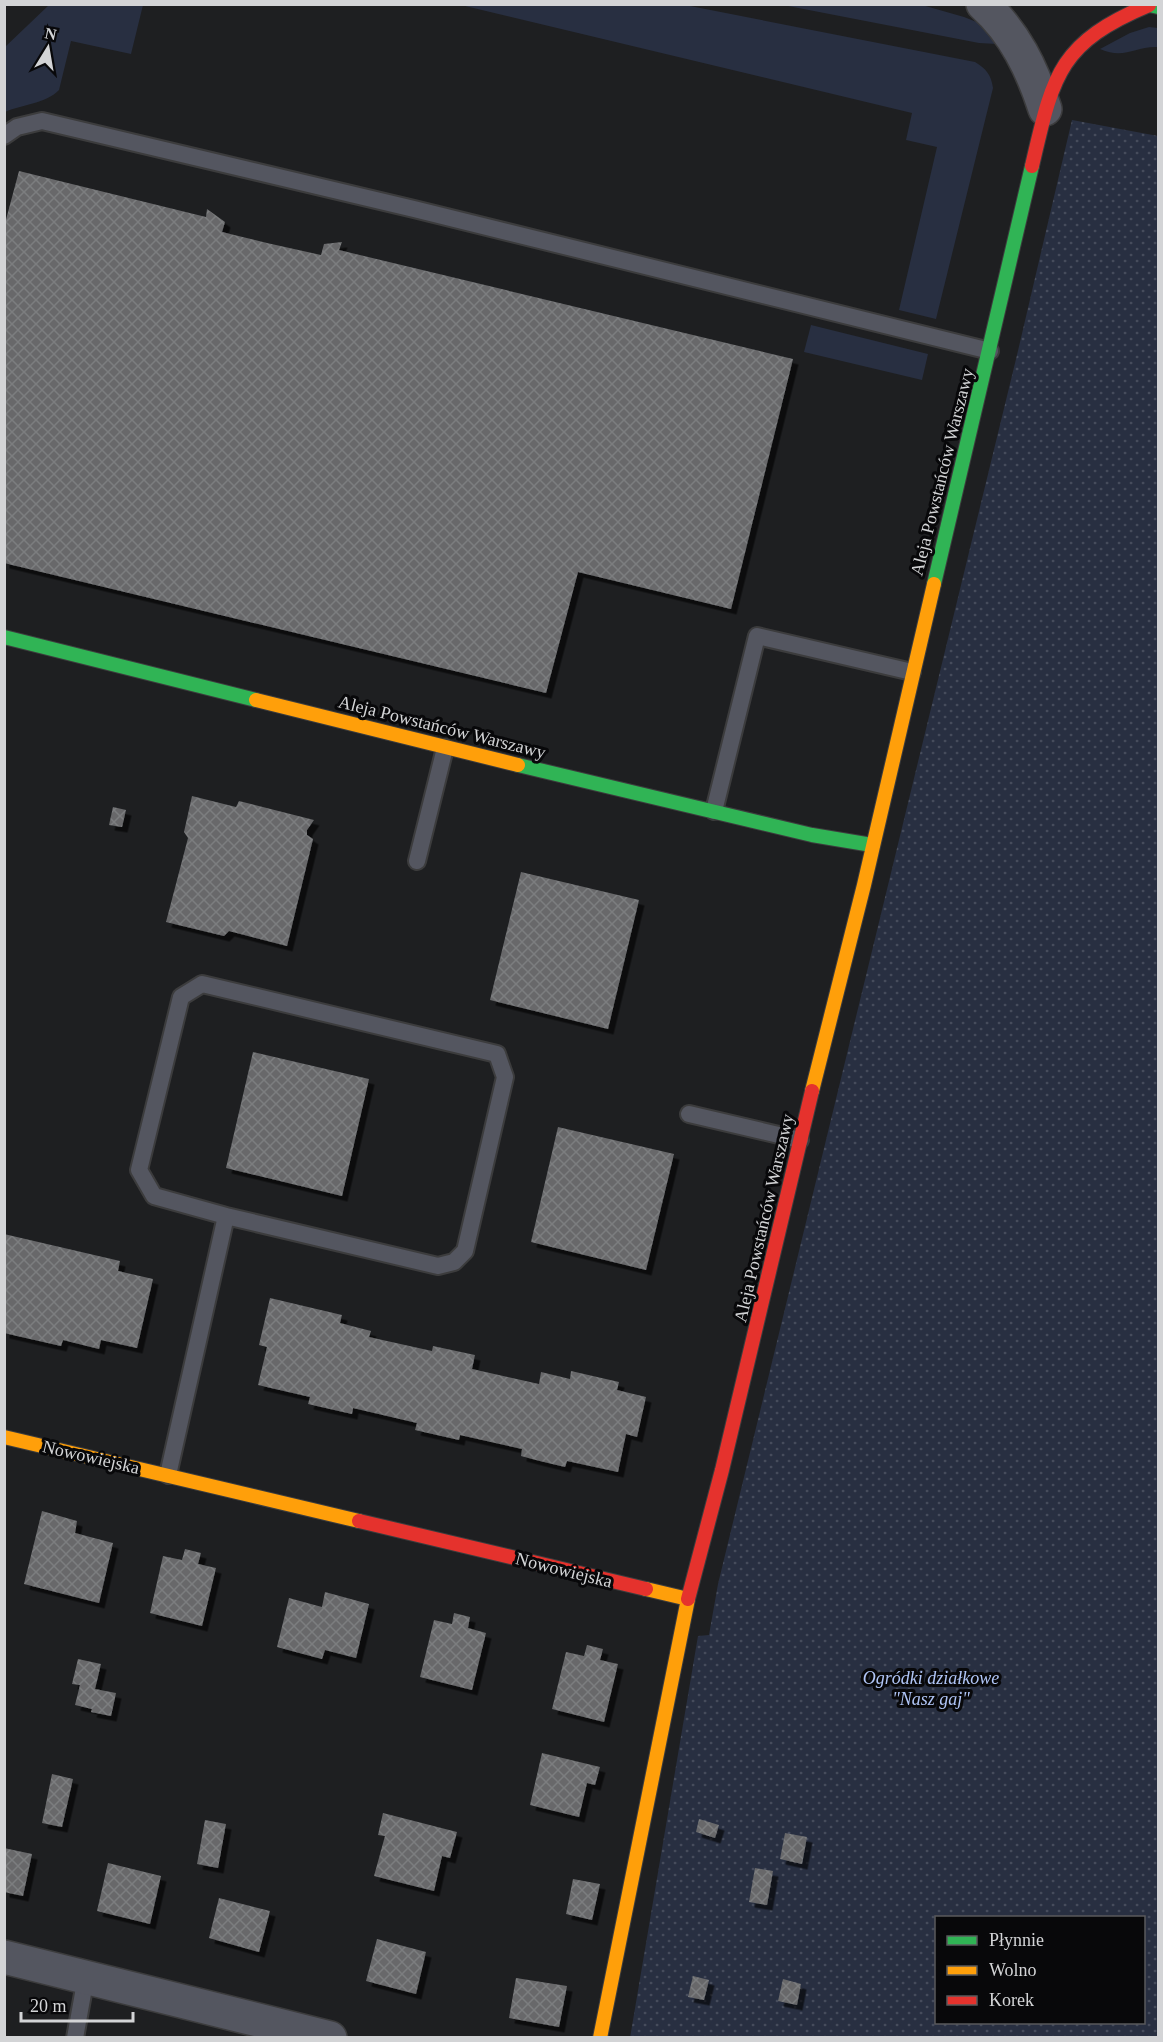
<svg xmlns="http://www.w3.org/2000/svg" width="1163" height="2042" font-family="Georgia,serif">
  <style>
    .grass { fill: #282f41 }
    .park { fill: url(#park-dots); fill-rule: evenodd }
    .building { fill: url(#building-cross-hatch); filter: url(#shadow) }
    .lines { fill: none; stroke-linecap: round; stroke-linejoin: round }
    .lane-casing { stroke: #3c3c3d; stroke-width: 20 }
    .street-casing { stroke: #3c3c3d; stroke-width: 36 }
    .fast-casing { stroke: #3c3c3d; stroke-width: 16 }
    .slow-casing { stroke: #3c3c3d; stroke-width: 16 }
    .jam-casing { stroke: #3c3c3d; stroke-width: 16 }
    .lane { stroke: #545660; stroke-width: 16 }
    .street { stroke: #545660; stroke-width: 33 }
    .fast { stroke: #30b455; stroke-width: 14 }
    .slow { stroke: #ff9f0a; stroke-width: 14 }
    .jam { stroke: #e5322d; stroke-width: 14 }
    .labels { text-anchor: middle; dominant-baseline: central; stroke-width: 6; stroke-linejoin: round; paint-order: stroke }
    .street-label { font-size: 18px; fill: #d3d4d6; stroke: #08080a }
    .park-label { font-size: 18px; font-style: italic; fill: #b0c5f6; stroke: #08080a }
  </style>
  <defs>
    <pattern id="park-dots" width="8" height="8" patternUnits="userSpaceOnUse" patternTransform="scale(1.5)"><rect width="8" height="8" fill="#282f41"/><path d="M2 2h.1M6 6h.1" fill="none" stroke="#464c5c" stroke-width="1.8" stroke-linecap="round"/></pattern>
    <pattern id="building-cross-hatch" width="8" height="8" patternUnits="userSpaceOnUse" patternTransform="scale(1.5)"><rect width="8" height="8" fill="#67686a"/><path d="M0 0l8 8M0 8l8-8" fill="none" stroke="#7c7d7f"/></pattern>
    <filter id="shadow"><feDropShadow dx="5.5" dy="5.5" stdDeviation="0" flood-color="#0009"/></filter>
  </defs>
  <rect width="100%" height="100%" fill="#1e1f21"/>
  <g class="grass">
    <path d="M49,5H143L131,54L71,41L59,90C45,104 23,104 5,112V47Z"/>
    <path d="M461,5H685L975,62C986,69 991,74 993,88L936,319L899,310L937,147L906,140L912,113Z"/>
    <path d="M783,5H922L964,17L979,23L990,33L997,44L979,43Z"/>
    <path d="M1149,27L1158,28V47C1134,46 1125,60 1100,49L1130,33Z"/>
    <path d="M811,325L928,354L922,380L804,352Z"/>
  </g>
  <path class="park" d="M1072,120L1158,136V2037L630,2038L698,1636L709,1635L718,1584L1017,355ZM936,1918H1144V2022H936Z"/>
  <g class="building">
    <path d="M19,171L206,217L207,209L225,222L222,232L267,243L321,255L324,244L342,242L339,250L793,359L731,609L578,572L546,693L4,563V227Z"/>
    <path d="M192,796L236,807L239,801L314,820L307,830V835L313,839L287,946L229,931L224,936L166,922L188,838L184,832Z"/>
    <path d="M113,807L126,810L122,827L109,825Z"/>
    <path d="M521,872L639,900L608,1029L490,1000Z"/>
    <path d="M253,1052L369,1079L342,1196L226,1168Z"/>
    <path d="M558,1127L674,1154L646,1270L531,1242Z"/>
    <path d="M4,1234L120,1261L118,1271L153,1279L137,1348L101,1340L99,1349L63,1340L61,1346L4,1333Z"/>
    <path d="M270,1298L342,1315L340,1323L371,1331L369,1337L432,1351L433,1346L475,1355L472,1369L539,1384L541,1372L570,1379L571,1371L619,1382L617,1390L646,1397L637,1437L626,1434L618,1472L567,1461L565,1467L540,1461L521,1456L522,1449L460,1435L459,1440L415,1430L417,1423L353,1408L352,1414L308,1404L310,1397L258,1385L267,1347L259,1345Z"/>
    <path d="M42,1511L77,1521L75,1533L113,1543L99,1603L24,1584Z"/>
    <path d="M185,1549L201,1553L198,1564L216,1568L202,1626L150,1613L163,1556L182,1560Z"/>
    <path d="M325,1592L369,1604L356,1658L325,1650L322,1659L277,1647L289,1598L322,1607Z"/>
    <path d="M454,1613L470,1617L468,1628L486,1633L472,1690L420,1677L434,1620L452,1624Z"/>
    <path d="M587,1645L603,1649L600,1660L618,1664L604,1722L552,1709L566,1652L584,1656Z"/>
    <path d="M78,1659L101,1664L95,1689L116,1693L111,1716L91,1712L92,1709L75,1705L80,1685L72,1684Z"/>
    <path d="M542,1753L600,1767L595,1785L587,1783L579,1817L530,1805Z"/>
    <path d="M52,1774L73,1779L62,1827L42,1823Z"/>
    <path d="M383,1813L457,1832L450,1858L442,1856L434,1891L374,1876L385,1836L378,1835Z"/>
    <path d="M699,1819L719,1825L715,1838L696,1832Z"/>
    <path d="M205,1820L226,1824L218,1868L197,1864Z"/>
    <path d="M785,1833L807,1837L802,1864L780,1859Z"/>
    <path d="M4,1848L32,1854L23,1896L4,1892Z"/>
    <path d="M108,1863L161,1876L150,1924L97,1911Z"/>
    <path d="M755,1868L773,1871L767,1905L749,1902Z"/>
    <path d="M573,1879L600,1884L592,1920L566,1914Z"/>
    <path d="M219,1898L270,1911L259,1952L209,1938Z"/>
    <path d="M377,1939L426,1952L416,1994L366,1981Z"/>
    <path d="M693,1976L709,1980L704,2000L688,1997Z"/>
    <path d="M516,1978L567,1986L559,2027L509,2018Z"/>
    <path d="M783,1979L801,1984L797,2005L778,2001Z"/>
  </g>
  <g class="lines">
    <defs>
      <g id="lane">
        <path d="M4,136L17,127L42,121L414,209L990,351"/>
        <path d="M714,811L757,636L912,672"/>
        <path d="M417,861L445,748"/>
        <path d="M689,1114L800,1140"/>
        <path d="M168,1475L226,1216L438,1266L454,1262L465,1251L505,1077L497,1054L202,984L181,997L139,1170L154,1196L226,1216"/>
        <path d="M75,2038L86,1977"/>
      </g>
      <g id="street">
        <path d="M983,4C1015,33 1032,69 1045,109"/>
        <path d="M4,1957L330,2038"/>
      </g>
      <g id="fast">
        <path d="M1145,4L1158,7"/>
        <path d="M934,584L1032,166"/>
        <path d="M4,637L256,700"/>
        <path d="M518,765L812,835L872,845"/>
      </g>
      <g id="slow">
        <path d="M256,700L518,765"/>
        <path d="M812,1091L864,885L934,584"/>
        <path d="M4,1437L359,1521"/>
        <path d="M600,2038L688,1599L646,1589"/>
      </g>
      <g id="jam">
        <path d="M1032,166C1053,76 1058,43 1149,5"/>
        <path d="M359,1521L646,1589"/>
        <path d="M688,1599L722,1470L812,1091"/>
      </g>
    </defs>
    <use href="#lane" class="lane-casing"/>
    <use href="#street" class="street-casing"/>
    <use href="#fast" class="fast-casing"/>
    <use href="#slow" class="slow-casing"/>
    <use href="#jam" class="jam-casing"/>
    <use href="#lane" class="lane"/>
    <use href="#street" class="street"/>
    <use href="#fast" class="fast"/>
    <use href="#slow" class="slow"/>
    <use href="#jam" class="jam"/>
  </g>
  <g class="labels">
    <g class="street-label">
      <text transform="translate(942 472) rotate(-76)">Aleja Powstańców Warszawy</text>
      <text transform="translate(442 727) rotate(14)">Aleja Powstańców Warszawy</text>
      <text transform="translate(764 1218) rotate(-77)">Aleja Powstańców Warszawy</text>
      <text transform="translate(91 1457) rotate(13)">Nowowiejska</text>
      <text transform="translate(564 1570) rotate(14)">Nowowiejska</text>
    </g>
    <g class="park-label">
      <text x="931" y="1678">Ogródki działkowe<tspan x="931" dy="21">"Nasz gaj"</tspan></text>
    </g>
  </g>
  <rect width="1163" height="2042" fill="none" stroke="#d3d4d6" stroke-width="12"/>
  <rect x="935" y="1916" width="210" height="108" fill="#08080a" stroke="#595a5c" stroke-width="1.5"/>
  <rect x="947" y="1936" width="30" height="9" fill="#30b455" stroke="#595a5c" stroke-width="1.5"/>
  <text x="989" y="1946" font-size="18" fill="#d3d4d6">Płynnie</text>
  <rect x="947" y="1966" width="30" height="9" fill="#ff9f0a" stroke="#595a5c" stroke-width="1.5"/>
  <text x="989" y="1976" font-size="18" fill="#d3d4d6">Wolno</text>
  <rect x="947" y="1996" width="30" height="9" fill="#e5322d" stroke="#595a5c" stroke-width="1.5"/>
  <text x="989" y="2006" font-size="18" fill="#d3d4d6">Korek</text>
  <g transform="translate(48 48) rotate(11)" stroke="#08080a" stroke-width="4.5" paint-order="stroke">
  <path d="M0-4.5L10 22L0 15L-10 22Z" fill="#d3d4d6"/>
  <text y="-9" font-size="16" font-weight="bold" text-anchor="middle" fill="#d3d4d6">N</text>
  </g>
  <path d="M21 2012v9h112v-9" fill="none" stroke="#d3d4d6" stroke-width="3"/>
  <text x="30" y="2012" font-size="18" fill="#d3d4d6" stroke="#08080a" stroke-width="4.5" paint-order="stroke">20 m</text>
</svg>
